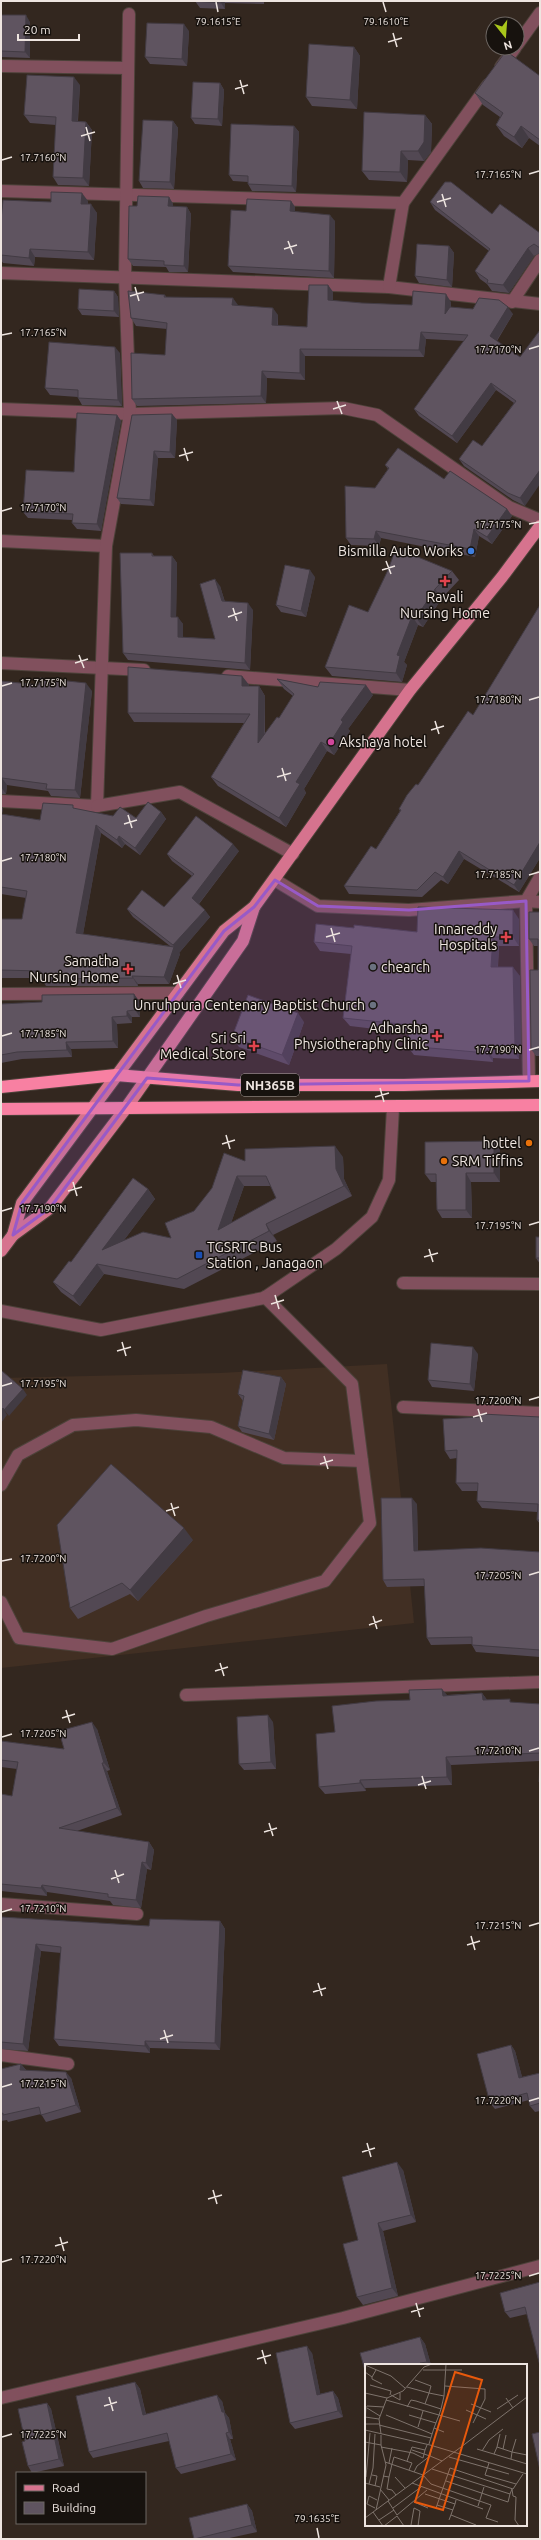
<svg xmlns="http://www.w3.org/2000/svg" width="541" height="2540" font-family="Ubuntu,sans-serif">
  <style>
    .built { fill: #412f23 }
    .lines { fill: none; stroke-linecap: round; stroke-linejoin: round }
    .minor-casing { stroke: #4d423a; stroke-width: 14 }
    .major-casing { stroke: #4d423a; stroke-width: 14 }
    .highway-casing { stroke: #4d423a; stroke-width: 14 }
    .minor { stroke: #81505d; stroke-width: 12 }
    .major { stroke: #d6738e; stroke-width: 12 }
    .highway { stroke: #f880a2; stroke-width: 12 }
    .wall { fill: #524853; fill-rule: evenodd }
    .shaded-wall { fill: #423b43 }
    .building { fill: #5f5460; stroke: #423b43; fill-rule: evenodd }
    .marked { fill: #985ac7; fill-opacity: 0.2; stroke: #985ac7; stroke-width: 3; stroke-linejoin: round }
    .ticks { fill: none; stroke: #eee5e0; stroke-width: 1.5 }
    .shop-dot { fill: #3f7fe0; stroke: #17120e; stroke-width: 1.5 }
    .health-dot { fill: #e0444e; stroke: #17120e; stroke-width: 1.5 }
    .hotel-dot { fill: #d1479c; stroke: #17120e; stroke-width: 1.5 }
    .worship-dot { fill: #6b7280; stroke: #17120e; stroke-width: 1.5 }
    .food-dot { fill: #e8710a; stroke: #17120e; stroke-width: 1.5 }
    .transit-dot { fill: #1a4fb4; stroke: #17120e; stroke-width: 1.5 }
    .labels { text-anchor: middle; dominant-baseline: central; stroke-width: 3; stroke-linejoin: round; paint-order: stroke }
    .shield { fill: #17120e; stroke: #aea6a1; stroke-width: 1 }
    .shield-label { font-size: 13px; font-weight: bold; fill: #eee5e0 }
    .poi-label { font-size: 14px; fill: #eee5e0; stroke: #17120e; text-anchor: end }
    .inset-road { fill: none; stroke: #7e736c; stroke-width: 1 }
    .view { fill: #e8590c; fill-opacity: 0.15; stroke: #e8590c; stroke-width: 2 }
    .inset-edge { fill: none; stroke: #eee5e0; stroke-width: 2 }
    .ticks-label { font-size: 10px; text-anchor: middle; fill: #eee5e0; stroke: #17120e; stroke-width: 3; stroke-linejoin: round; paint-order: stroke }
  </style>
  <rect width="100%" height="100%" fill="#33271f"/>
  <path class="built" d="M387,1364L414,1623L1,1668V1378L220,1373Z"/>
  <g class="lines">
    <defs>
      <g id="minor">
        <path d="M517,45L540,13"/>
        <path d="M1,66L128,68"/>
        <path d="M501,67L515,48"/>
        <path d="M1,191L403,203"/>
        <path d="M1,273L389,287L540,304"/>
        <path d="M389,287L403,203L488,85"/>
        <path d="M512,302L540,260"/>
        <path d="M1,409L130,414L343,408L377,415L509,507L540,520"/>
        <path d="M1,541L106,546"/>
        <path d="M1,663L144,670"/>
        <path d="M228,676L410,690"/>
        <path d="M1,801L97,806L106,546L130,414L125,277L129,14"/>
        <path d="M97,806L180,792L293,854"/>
        <path d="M275,880L318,906L409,910L526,901L540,877"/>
        <path d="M1,994L178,993"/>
        <path d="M529,1081L526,901L540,902"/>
        <path d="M403,1283L540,1284"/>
        <path d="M1,1311L101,1330L264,1298L336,1249L372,1217L389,1180L393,1108"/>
        <path d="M403,1407L540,1413"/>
        <path d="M1,1485L18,1455L73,1425L136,1420L211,1427L284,1458L362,1461"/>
        <path d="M1,1602L19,1638L112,1649L206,1616L325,1581L370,1523L352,1384L265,1297"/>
        <path d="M186,1695L540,1682"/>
        <path d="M1,1904L137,1914"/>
        <path d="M1,2055L68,2064"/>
        <path d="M1,2398L343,2318L540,2266"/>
      </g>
      <g id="major">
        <path d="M13,1235L22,1203L224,931L254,907L410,690L502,577L540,526"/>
        <path d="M1,1251L13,1235L50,1208L126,1108L243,941L254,907"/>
      </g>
      <g id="highway">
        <path d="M1,1087L116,1075L238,1085H404L540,1081"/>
        <path d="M1,1109L540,1105"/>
      </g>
    </defs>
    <use href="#minor" class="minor-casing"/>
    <use href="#major" class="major-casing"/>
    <use href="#highway" class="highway-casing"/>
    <use href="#minor" class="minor"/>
    <use href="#major" class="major"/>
    <use href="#highway" class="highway"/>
  </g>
  <g class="wall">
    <path d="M195,1H264V4L225,3V9L200,8Z"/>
    <path d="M1,15L30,22V58L1,57Z"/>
    <path d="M189,31L187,66L150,64L145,57Z"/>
    <path d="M354,47L360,56L357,109L312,106L306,97Z"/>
    <path d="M540,76V146L529,138L522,148L504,136L496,125L500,117L483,105L475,93Z"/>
    <path d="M220,83L224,90L222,126L195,124L191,118Z"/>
    <path d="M80,85L78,121L86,122L92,130L89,186L58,185L53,177L56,125L30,123L24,115Z"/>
    <path d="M425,115L432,124L431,152L424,161L408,160L407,182L369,180L362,171Z"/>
    <path d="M173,121L178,128L174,189L143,188L139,181Z"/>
    <path d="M294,126L299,132L296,192L252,191L248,184V182L233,181L229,175Z"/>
    <path d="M169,197L173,204V207H187L191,214L188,272H169L166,267L133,266L128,259L137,206Z"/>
    <path d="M88,201V204L97,213L94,260L35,257L34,266L3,263L1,260V220L51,202Z"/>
    <path d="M291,201L295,207V212L335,221L334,278L233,272L228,266L246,211Z"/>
    <path d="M430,202L492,214L540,233V253L534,256L509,293L492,291L487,284L480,279L475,271L489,251L435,210Z"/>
    <path d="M449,246L454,253L452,287L419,283L415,276Z"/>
    <path d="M328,285L333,292V301L362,303L412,305L451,302V307L513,314L497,341L520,357L525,506L513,500L464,466L459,459L482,446L514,403L496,390L457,443L419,416L414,409L464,341L426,339L424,357L305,356V380L267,378L266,403L137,406L132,399L165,355L167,329L136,326L131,318L165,295L166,297L238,306L278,315V325L307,327Z"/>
    <path d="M114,291L118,297L119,317L82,315L78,309Z"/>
    <path d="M120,353L122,406L82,405L78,398V397L50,395L45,388Z"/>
    <path d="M172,414L177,420L175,458H158L154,506L121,504L117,498Z"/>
    <path d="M117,415L121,421L101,531L77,529L72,523V520L28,518L23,512L74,472Z"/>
    <path d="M385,465L444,479L507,509L512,516L492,544L479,536L475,557L381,538L379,546L351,545L346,538L375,488L388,469Z"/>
    <path d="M152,553L154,556H172L177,563L176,617L183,624V637L215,639L220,586L225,602L253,610L250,670L128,660L123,653Z"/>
    <path d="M452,571L459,580L442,598L423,627L418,625L404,662L407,665L402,682L332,676L325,667L368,612Z"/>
    <path d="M315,577L306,617L281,612L276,605Z"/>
    <path d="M540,605V858L519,892L464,859L448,884L441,880L422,897L349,894L344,886L376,849L400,811L399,809L473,715Z"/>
    <path d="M242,676L249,685V686H259L265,696V734L279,718L293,696L284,689L277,679L318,687L373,695L348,729L350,731L334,755L327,751L304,789L306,793L286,827L218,786L211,777L244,723L134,722L128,713Z"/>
    <path d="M1,681L92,691L80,798L51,796L48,791L7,785L6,794H1Z"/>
    <path d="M1,806L3,809L2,814L40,820L76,809L113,816L136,818L161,812L166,819L140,855L125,844L122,848L101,833L83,934L170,946L133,917L127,909L164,907L192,876L172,861L167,854L239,851L199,904L210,917L179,953L180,954L169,984H138V986H46L41,978H1V919H22L26,898L1,894Z"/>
    <path d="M540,912V1056H536L531,1049L538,970V946H534L529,939Z"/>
    <path d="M519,919V946H499L498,967L520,976L521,1055H519V1059L493,1058V1062L414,1055L407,1046L409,1033L350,1026L343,1018L351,954L320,951L314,942L354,928L417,932Z"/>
    <path d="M134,994L139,1001L140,1017H132V1023L117,1024L118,1048L71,1049L72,1057L22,1059L1,1063V1004L42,1002Z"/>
    <path d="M304,1022L289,1065L239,1047L232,1037Z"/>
    <path d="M500,1150V1182H471L472,1218H442L437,1210L436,1182H431L425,1174Z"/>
    <path d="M343,1157L344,1179L352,1196L273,1235L277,1241L184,1289L104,1274L80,1306L61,1292L53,1282L71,1262L148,1189L155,1199L124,1240L171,1238L194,1211L245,1161ZM244,1186H271L276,1198L231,1223Z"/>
    <path d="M540,1237V1264L536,1258Z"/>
    <path d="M478,1354L474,1391L432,1387L428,1380Z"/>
    <path d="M281,1377L286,1384L274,1440L242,1432L238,1426L243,1401L238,1394Z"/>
    <path d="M540,1417V1524L537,1520V1512L482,1508L477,1501V1491H462L456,1483L457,1458L450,1459L445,1451Z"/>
    <path d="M417,1504L418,1551L540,1552V1657L476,1652L472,1645V1644L431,1645L427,1638L425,1586L387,1587L383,1580Z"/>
    <path d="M193,1540L138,1601L130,1594L78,1619L70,1608Z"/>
    <path d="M482,1693L487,1700L513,1703L540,1704V1761L451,1765L452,1785L365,1788L366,1791L325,1794L319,1787L335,1732L410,1700L447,1695Z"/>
    <path d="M273,1722L276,1769L244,1770L239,1764Z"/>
    <path d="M97,1729L110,1770L107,1771L122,1815L77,1831L149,1842L154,1850L151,1870L147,1869L141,1908L113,1905L110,1901L47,1892V1896L1,1891V1794L12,1796L17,1769L1,1767V1741L64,1749Z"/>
    <path d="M1,1917L149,1926L220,1921L225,1929L220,2050L150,2048V2053L59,2046L54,2039L61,1953L41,1951L28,2051L1,2049Z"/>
    <path d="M511,2045L515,2051L522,2077L540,2073V2111L535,2112L530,2106L529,2100L495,2109L490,2103Z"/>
    <path d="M21,2064L26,2070L71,2078L81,2112L46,2122L41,2114L8,2122L7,2120L1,2121V2069Z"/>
    <path d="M403,2170L416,2222L383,2231L398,2296L363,2305L357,2297L358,2240Z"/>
    <path d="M540,2282L527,2314L510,2318L505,2312Z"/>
    <path d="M420,2337L425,2344L431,2365H366Z"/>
    <path d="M312,2353L320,2394L333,2391L338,2398L343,2417L295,2429L290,2423Z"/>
    <path d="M135,2382L140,2389L146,2414L222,2401L225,2413L229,2418L233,2439H230L236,2460L181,2474L176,2468L169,2441L93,2458L89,2452Z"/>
    <path d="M47,2403L51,2409L64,2466L32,2473L28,2466L25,2441Z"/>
    <path d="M247,2504L252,2511L257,2532L225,2539H194Z"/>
  </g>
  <g class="shaded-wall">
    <path d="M221,1H224L225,3V9L221,3Z"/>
    <path d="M26,15L30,22V58L25,52Z"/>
    <path d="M184,24L189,31L187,66L182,59Z"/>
    <path d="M354,47L360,56L357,109L350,100Z"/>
    <path d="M74,77L80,85L77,129L72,121Z"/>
    <path d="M220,83L224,90L222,126L218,119Z"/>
    <path d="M425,115L432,124L431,152L424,161L418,151Z"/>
    <path d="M173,121L178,128L174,189L170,182Z"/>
    <path d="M86,122L92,130L89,186L83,178Z"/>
    <path d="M294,126L299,132L296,192L292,186Z"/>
    <path d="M521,126L529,138L522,148L514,137Z"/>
    <path d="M401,151L408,160L407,182L400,172Z"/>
    <path d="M82,193L88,201L87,212L81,204Z"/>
    <path d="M169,197L173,204V213L168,206Z"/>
    <path d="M291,201L295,207V218L290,211Z"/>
    <path d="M91,204L97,213L94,260L88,252Z"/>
    <path d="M187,207L191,214L188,272L184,266Z"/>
    <path d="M330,215L335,221L334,278L329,271Z"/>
    <path d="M449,246L454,253L452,287L447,280Z"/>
    <path d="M528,248L534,256L509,293L503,285Z"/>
    <path d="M30,249L35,257L34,266L29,258Z"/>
    <path d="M328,285L333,292V307L328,300Z"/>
    <path d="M114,291L118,297L119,317L114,311Z"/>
    <path d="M446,294L451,302L450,321L445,314Z"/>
    <path d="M233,298L238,305H232Z"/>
    <path d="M508,307L513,314L495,343L490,336Z"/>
    <path d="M273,308L278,315L277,332L272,325Z"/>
    <path d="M421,332L426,339L424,357L419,350Z"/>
    <path d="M115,347L120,353L122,406L118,400Z"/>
    <path d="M300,349L305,356V380L300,373Z"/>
    <path d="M262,371L267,378L266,403L261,396Z"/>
    <path d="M491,383L496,390L457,443L452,436Z"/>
    <path d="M172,414L177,420L175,458L170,452Z"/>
    <path d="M117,415L121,421L101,531L97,524Z"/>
    <path d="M154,451L158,458L154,506L150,500Z"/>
    <path d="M540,470V484L525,506L520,498Z"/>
    <path d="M507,509L512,516L492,544L487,537Z"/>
    <path d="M474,529L479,536L475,557L470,549Z"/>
    <path d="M376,531L381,538L379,546L374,539Z"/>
    <path d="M172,556L177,563L176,624L171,617Z"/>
    <path d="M310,570L315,577L306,617L301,611Z"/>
    <path d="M215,579L220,586L227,609L222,601Z"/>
    <path d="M435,589L442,598L423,627L416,618Z"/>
    <path d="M248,603L253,610L250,670L245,663Z"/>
    <path d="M412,616L418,625L404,662L407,665L402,682L396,673L397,655Z"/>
    <path d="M178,617L183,624V644L178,637Z"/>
    <path d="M242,676L249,685L248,696L242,686Z"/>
    <path d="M86,683L92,691L80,798L75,790Z"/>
    <path d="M366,685L373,695L348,729L350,731L334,755L328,746L341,720Z"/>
    <path d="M259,686L265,696L264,753L258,743Z"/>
    <path d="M321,742L327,751L304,789L306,793L286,827L279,818L296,782Z"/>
    <path d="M2,778L7,785L6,794L1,787Z"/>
    <path d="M1,806L3,809L1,818Z"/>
    <path d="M161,812L166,819L140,855L135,848Z"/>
    <path d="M96,825L101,833L82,940L76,933Z"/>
    <path d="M119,836L125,844L122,848L117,840Z"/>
    <path d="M540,842V858L519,892L514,885Z"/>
    <path d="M233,844L239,851L197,906L192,898Z"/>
    <path d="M459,851L464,859L448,884L443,877Z"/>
    <path d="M205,910L210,917L179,953L180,954L169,984L164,977L174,947L173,945Z"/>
    <path d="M513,910L519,919V946L513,937Z"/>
    <path d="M493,937L499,946L497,976L491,967Z"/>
    <path d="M513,967L520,976L521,1055L515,1046Z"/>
    <path d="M132,976L138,984V986L133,978Z"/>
    <path d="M134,994L139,1001L140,1017L135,1010Z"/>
    <path d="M127,1011L132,1017V1023L127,1016Z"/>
    <path d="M298,1013L304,1022L289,1065L282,1055Z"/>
    <path d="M112,1017L117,1024L118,1048L113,1041Z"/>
    <path d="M66,1042L71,1049L72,1057L67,1050Z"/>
    <path d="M513,1046L519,1055V1059L513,1050Z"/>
    <path d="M487,1049L493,1058V1062L487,1053Z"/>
    <path d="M494,1141L500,1150V1182L494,1173Z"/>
    <path d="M335,1146L343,1157L344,1179L352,1196L344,1186L336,1169Z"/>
    <path d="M466,1173L471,1182L472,1218L466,1210Z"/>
    <path d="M237,1176L244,1186L225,1240L218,1230Z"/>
    <path d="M148,1189L155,1199L109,1260L102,1250Z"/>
    <path d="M266,1224L273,1235L277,1241L269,1231Z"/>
    <path d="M97,1264L104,1274L80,1306L73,1296Z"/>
    <path d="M473,1347L478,1354L474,1391L470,1384Z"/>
    <path d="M281,1377L286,1384L274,1440L269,1434Z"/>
    <path d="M23,1389L27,1395L9,1416L4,1410Z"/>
    <path d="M3,1408L7,1415L1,1423V1410Z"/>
    <path d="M412,1498L417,1504L418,1558L414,1551Z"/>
    <path d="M184,1528L193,1540L138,1601L130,1590Z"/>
    <path d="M442,1689L448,1696H443Z"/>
    <path d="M482,1693L488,1701L483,1700Z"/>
    <path d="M268,1715L273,1722L276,1769L271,1762Z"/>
    <path d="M92,1722L97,1729L110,1770L104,1763Z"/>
    <path d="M446,1757L451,1765L452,1785L447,1777Z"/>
    <path d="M102,1763L107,1771L122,1815L117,1808Z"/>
    <path d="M360,1780L365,1788L366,1791L360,1783Z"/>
    <path d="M149,1842L154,1850L151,1870L146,1863Z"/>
    <path d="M142,1862L147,1869L141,1908L136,1900Z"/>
    <path d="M42,1885L47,1892V1896L41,1888Z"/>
    <path d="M220,1921L225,1929L220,2050L215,2043Z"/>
    <path d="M36,1944L41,1951L28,2051L23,2044Z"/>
    <path d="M145,2041L150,2048V2053L145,2046Z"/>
    <path d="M511,2045L515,2051L524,2084L519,2078Z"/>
    <path d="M21,2064L26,2070H20Z"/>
    <path d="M66,2072L71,2078L81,2112L76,2105Z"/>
    <path d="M397,2162L403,2170L416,2222L411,2215Z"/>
    <path d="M378,2223L383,2231L398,2296L392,2288Z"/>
    <path d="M420,2337L425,2344L431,2365H429L427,2362Z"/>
    <path d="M307,2346L312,2353L322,2402L317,2395Z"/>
    <path d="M135,2382L140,2389L147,2421L143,2415Z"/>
    <path d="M333,2391L338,2398L343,2417L338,2411Z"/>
    <path d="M217,2395L222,2401L225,2413L229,2418L233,2439L229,2432L222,2412Z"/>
    <path d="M47,2403L51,2409L64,2466L59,2459Z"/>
    <path d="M226,2433L230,2439L236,2460L231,2454Z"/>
    <path d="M247,2504L252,2511L257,2532L252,2525Z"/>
  </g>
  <g class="building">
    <path d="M195,1H221V3Z"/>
    <path d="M1,15H26L25,52L1,51Z"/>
    <path d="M147,23L184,24L182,59L145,57Z"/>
    <path d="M309,44L354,47L350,100L306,97Z"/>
    <path d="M506,51L540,76V140L521,126L514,137L496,125L503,113L475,93Z"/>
    <path d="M27,75L74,77L72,121L86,122L83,178L53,177L56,117L24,115Z"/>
    <path d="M193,82L220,83L218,119L191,118Z"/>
    <path d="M364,112L425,115L424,142L418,151H401L400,172L362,171Z"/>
    <path d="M143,120L173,121L170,182L139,181Z"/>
    <path d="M231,124L294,126L292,186L248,184V176L229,175Z"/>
    <path d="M445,182H451L492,214L500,204L540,233V248L534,244L528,248L503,285L487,283L488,280L475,271L490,249L430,202Z"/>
    <path d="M51,192L82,193L81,204H91L88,252L30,249L29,258L1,255V220L3,200L51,202Z"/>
    <path d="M138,196L169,197L168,206L187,207L184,266L164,265V261L128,259L129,206H137Z"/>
    <path d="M247,199L291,201L290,211L330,215L329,271L228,266L231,210L246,211Z"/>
    <path d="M417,244L449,246L447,280L415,276Z"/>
    <path d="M309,285H328V300L362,303L412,305L413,291L446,294L445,314L450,307L473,309L479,298L499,300L508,307L490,336L520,357L540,330V470L520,498L508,493L459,459L473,440L482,446L516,401L491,383L452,436L414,409L468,335L421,332L419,350L300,349V373L262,371L261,396L132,399L131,353L165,355L167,323L131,318L128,291L165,295L164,297L233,298L232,305L273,308L272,325L307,327Z"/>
    <path d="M79,289L114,291V311L78,309Z"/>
    <path d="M49,342L115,347L118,400L78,398V390L45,388Z"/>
    <path d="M77,413L117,415L97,524L72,523L73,514L23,512L26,470L74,472Z"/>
    <path d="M172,414L170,452L154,451L150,500L117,498L132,415Z"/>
    <path d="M398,448L444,479L450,471L507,509L487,537L474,529L470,549L376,531L374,539L346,538L345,486L375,488L389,468L385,465Z"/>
    <path d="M396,548L452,571L435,589L416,618L412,616L397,655L400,656L396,673L325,667L349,605L368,612L388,570Z"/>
    <path d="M120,553H152V556H172L171,617H178V637L215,639L200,584L215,579L222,601L248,603L245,663L123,653Z"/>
    <path d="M285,565L310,570L301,611L276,605Z"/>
    <path d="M540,605V842L514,885L459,851L443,877L435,872L417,890L344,886L371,846L376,849L401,810L399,809L407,795L416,784L418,785L468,711L473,715Z"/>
    <path d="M128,667L242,676V686H259L258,743L277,717L279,718L294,694L277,679L318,687L320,682L366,685L341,720L343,722L328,746L321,742L296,782L300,784L279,818L211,777L250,714L128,713Z"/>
    <path d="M40,678L86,683L75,790L46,789L47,784L2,778L1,783V681L39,685Z"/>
    <path d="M148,802L161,812L135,848L119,836L117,840L96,825L76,933L174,947L164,977L132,976L133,978L41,979L40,971L1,970V919H22L27,891L1,887V814L40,820L43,803L73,805V808L113,816L120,807L136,818Z"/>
    <path d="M196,816L233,844L192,898L205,910L173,945L127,909L142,890L164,907L194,874L167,854Z"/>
    <path d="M418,907L513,910V937H493L491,967H513L515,1046H513V1050L487,1049V1053L407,1046L410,1025L343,1018L352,946L314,942L316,924L354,928V925L417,932Z"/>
    <path d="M529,912H540V1050L531,1049L530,970H538V939H529Z"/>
    <path d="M134,994L135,1010L127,1011V1016L112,1017L113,1041L66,1042L67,1050L17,1052L1,1055V1004L42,1002V995Z"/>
    <path d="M248,995L298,1013L282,1055L232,1037Z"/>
    <path d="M494,1141V1173H466V1210H437L436,1174H425V1142Z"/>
    <path d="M335,1146L336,1169L344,1186L266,1224L269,1231L177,1279L97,1264L73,1296L53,1282L69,1261L71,1262L133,1178L148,1189L102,1250L143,1232L171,1238L165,1223L194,1211L212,1188L224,1153L245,1161V1149ZM237,1176H266L276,1198L218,1230Z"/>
    <rect x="536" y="1237" width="4" height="21"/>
    <path d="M431,1343L473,1347L470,1384L428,1380Z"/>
    <path d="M243,1370L281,1377L269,1434L238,1426L244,1396L238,1394Z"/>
    <path d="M2,1371L23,1389L4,1410L3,1408L1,1410V1372Z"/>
    <path d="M482,1414L540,1417V1520H537L538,1504L477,1501L478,1483H456L457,1450L445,1451L443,1419L481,1417Z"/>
    <path d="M111,1464L184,1528L130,1590L122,1583L70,1608L57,1525Z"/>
    <path d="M381,1498H412L414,1551L481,1548L540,1552V1650L472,1645V1637L427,1638L424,1579L383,1580Z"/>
    <path d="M442,1689L443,1696L482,1693L483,1700L510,1699V1702L540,1704V1753L446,1757L447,1777L360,1780V1783L319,1787L316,1734L335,1732L332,1706L376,1701L410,1700L409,1690Z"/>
    <path d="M268,1715L271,1762L239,1764L237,1717Z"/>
    <path d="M92,1722L104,1763H102L117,1808L59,1828L149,1842L146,1863L142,1862L136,1900L108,1897V1894L63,1888L42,1885L41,1888L1,1884V1794L12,1796L18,1762L1,1760V1741L64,1749L59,1731Z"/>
    <path d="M540,1762V1782H539Z"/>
    <path d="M1,1917L149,1926L150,1919L220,1921L215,2043L145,2041V2046L54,2039L61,1947L36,1944L23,2044L1,2042Z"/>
    <path d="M511,2045L519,2078L540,2073V2103L530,2106L527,2093L490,2103L477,2054Z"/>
    <path d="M21,2064L20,2070L66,2072L76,2105L41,2115L39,2107L3,2115V2113L1,2114V2069Z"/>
    <path d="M397,2162L411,2215L378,2223L392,2288L357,2297L343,2244L358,2240L342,2177Z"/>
    <path d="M540,2282V2366L525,2307L505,2312L500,2293Z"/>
    <path d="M420,2337L427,2362L420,2363L421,2365H366V2374L360,2353Z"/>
    <path d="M307,2346L317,2395L333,2391L338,2411L290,2423L276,2353Z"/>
    <path d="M135,2382L143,2415L217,2395L222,2412H224L229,2432L226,2433L231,2454L176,2468L167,2433L89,2452L76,2396Z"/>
    <path d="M47,2403L59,2459L28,2466L22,2442L25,2441L18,2409Z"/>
    <path d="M540,2432V2470L532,2434Z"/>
    <path d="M247,2504L252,2525L194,2539L189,2518Z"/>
  </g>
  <path class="marked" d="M275,880L318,906L409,910L526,901L529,1081L238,1085L147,1078L50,1208L13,1235L22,1203L224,931L254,907Z"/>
  <path class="ticks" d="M216,2L218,12M383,2L386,12M393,33L397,47M388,42L402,38M240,80L244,94M235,89L248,85M86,127L90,141M81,136L95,132M2,160L12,157M529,174L539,171M442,194L446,207M437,202L451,198M288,241L293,254M284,249L297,245M135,287L139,301M130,296L144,292M2,335L12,333M529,349L539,346M337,401L342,414M333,409L346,405M184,448L188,461M179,456L193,452M2,511L12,508M529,524L539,522M386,561L391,574M382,570L395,566M233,608L237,621M228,617L242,612M79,655L84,668M75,663L88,659M2,686L12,683M529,700L539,697M435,721L439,734M431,730L444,726M282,768L286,781M277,777L291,773M128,815L132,828M124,824L137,820M2,861L12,858M529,875L539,872M331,928L335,942M326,937L340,933M177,975L181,988M173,984L186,980M2,1036L12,1033M529,1050L539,1047M380,1088L384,1102M375,1097L389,1093M226,1135L230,1149M222,1144L235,1140M73,1182L77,1196M68,1191L82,1187M2,1211L12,1208M529,1225L539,1222M429,1249L433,1262M424,1257L438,1253M275,1295L279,1309M271,1304L284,1300M122,1342L126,1356M117,1351L131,1347M2,1386L12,1383M529,1400L539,1397M478,1409L482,1422M473,1417L487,1413M324,1456L328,1469M320,1464L333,1460M171,1503L175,1516M166,1511L179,1507M2,1561L12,1559M529,1575L539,1572M373,1616L377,1629M369,1625L382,1620M220,1663L224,1676M215,1671L228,1667M66,1710L70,1723M62,1718L75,1714M2,1737L12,1734M529,1751L539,1748M422,1776L426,1789M418,1785L431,1781M269,1823L273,1836M264,1832L277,1828M115,1870L119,1883M111,1879L124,1874M2,1912L12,1909M529,1926L539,1923M471,1936L475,1950M467,1945L480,1941M318,1983L322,1996M313,1992L326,1988M164,2030L168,2043M160,2039L173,2035M2,2087L12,2084M529,2101L539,2098M367,2143L371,2157M362,2152L375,2148M213,2190L217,2204M208,2199L222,2195M60,2237L64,2251M55,2246L68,2242M2,2262L12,2259M529,2276L539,2273M416,2303L420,2317M411,2312L424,2308M262,2350L266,2364M257,2359L271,2355M109,2397L113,2411M104,2406L117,2402M2,2437L12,2434M317,2528L319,2538"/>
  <circle class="shop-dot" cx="471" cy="551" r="4"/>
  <g class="health-dot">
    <path d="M443 575h4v4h4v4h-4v4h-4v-4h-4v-4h4z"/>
    <path d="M504 931h4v4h4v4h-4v4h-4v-4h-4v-4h4z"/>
    <path d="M126 963h4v4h4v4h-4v4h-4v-4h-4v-4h4z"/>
    <path d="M435 1030h4v4h4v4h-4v4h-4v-4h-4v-4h4z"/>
    <path d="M252 1040h4v4h4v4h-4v4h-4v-4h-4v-4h4z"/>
  </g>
  <circle class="hotel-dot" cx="331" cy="742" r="4"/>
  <g class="worship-dot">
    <circle cx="373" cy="967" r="4"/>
    <circle cx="373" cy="1005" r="4"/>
  </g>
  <g class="food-dot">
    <circle cx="529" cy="1143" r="4"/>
    <circle cx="444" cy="1161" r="4"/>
  </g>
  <rect class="transit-dot" x="195" y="1251" width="8" height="8" rx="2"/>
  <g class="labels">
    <rect class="shield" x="241" y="1074" width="58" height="22" rx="3"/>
    <g class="shield-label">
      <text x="270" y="1085">NH365B</text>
    </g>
    <g class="poi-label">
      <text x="463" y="551">Bismilla Auto Works</text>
      <text x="445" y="597" text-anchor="middle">Ravali<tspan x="445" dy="16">Nursing Home</tspan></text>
      <text x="339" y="742" text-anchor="start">Akshaya hotel</text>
      <text x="497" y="929">Innareddy<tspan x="497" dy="16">Hospitals</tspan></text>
      <text x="119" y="961">Samatha<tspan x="119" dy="16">Nursing Home</tspan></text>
      <text x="381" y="967" text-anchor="start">chearch</text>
      <text x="365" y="1005">Unruhpura Centenary Baptist Church</text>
      <text x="428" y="1028">Adharsha<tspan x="428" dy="16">Physiotheraphy Clinic</tspan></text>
      <text x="246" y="1038">Sri Sri<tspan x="246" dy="16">Medical Store</tspan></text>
      <text x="521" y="1143">hottel</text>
      <text x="452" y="1161" text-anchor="start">SRM Tiffins</text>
      <text x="207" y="1247" text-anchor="start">TGSRTC Bus<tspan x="207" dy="16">Station , Janagaon</tspan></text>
    </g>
  </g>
  <g transform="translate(365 2364)">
    <rect width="162" height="162" fill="#33271f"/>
    <path class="inset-road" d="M0,1L26,12L40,24M58,6H97M0,8L7,13L11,6M7,13V15L17,20M5,21L26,27L25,31M80,22L120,25V35L108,59M42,23L64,29L66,22L50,16M0,29L22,34M26,31L35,36V29M79,32L81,0M141,34L148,44M21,36L74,51L69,64M60,40L64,29L79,32L76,45M106,40L126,48M2,42L19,43M42,43L46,36L51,37L76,45L74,51L95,57M2,44L15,52M132,45L153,31M101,46L121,55M21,51L67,70M44,51L71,59M0,53L14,55M0,60L1,42M0,60H14M14,61L66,74M53,63L58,47M0,66L65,81L162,110M16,70L14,55L22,34L38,27L59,3L67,0M0,78L16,81M64,80L69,64L79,68M16,83L48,89L58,94L59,90L65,92L67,83M96,83L162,33M132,83L135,70M112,85L162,100M138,85L141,71M47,86L59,90L60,86M117,87L124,76L138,65M129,90L132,83L147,88L151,75M84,93L144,110M146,95L147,88L162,91M42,97L47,83L60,86L62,81M20,98L58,111L66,120L126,141L121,154L133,158M24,99L27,84M27,100L29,93L47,99L44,106M67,105L145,130L147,125L148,132L151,133L150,156L154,162M49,108L52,102L65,92L77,97M7,111L12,112L10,122M120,111L151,120M120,111L124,99M18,112L24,113L22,125L27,126L31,131M1,113L5,69M24,113L27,100M30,113L40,124M81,117L143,138L145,130M0,119L15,123M47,119L118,145M4,120L8,104L10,70M15,125L24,136M60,130L90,140L91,136M23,137L32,151L62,126M49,138L63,144M72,141L88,146M113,142L119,123M10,144L2,140L4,132L12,136M28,144L56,123M71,144L85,104L148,125L158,110M11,146L21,101L16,81V71M8,148L18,162M86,151L111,161M32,152L39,162M0,154L96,83M14,156L29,146M84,156L90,140M46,161L49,144L55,147L53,162M19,162L32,152"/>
    <path class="view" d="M90,8L117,16L78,146L50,138Z"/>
    <rect width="162" height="162" class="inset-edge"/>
  </g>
  <g class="ticks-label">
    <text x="218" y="25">79.1615°E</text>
    <text x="386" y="25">79.1610°E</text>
    <text x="43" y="161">17.7160°N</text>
    <text x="498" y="178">17.7165°N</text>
    <text x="43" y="336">17.7165°N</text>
    <text x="498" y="353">17.7170°N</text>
    <text x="43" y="511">17.7170°N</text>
    <text x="498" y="528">17.7175°N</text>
    <text x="43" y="686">17.7175°N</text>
    <text x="498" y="703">17.7180°N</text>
    <text x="43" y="861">17.7180°N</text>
    <text x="498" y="878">17.7185°N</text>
    <text x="43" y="1037">17.7185°N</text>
    <text x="498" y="1053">17.7190°N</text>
    <text x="43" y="1212">17.7190°N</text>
    <text x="498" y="1229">17.7195°N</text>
    <text x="43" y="1387">17.7195°N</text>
    <text x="498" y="1404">17.7200°N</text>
    <text x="43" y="1562">17.7200°N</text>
    <text x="498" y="1579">17.7205°N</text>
    <text x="43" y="1737">17.7205°N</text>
    <text x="498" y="1754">17.7210°N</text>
    <text x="43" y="1912">17.7210°N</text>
    <text x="498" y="1929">17.7215°N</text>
    <text x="43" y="2087">17.7215°N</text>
    <text x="498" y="2104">17.7220°N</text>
    <text x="43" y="2263">17.7220°N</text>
    <text x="498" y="2279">17.7225°N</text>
    <text x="43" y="2438">17.7225°N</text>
    <text x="317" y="2522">79.1635°E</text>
  </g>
  <rect width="541" height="2540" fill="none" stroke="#eee5e0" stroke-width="4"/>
  <rect x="16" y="2472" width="130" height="52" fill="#17120e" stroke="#6d6662"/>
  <rect x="24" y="2485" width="20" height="6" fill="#d6738e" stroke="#6d6662"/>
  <text x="52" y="2492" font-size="12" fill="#eee5e0">Road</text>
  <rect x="24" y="2502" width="20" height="12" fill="#5f5460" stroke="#6d6662"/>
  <text x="52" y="2512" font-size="12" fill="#eee5e0">Building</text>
  <g transform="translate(505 36) rotate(163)"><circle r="19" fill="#17120e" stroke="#6d6662"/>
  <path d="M0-3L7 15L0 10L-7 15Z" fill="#a9c71b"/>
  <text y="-6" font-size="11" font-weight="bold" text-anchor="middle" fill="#eee5e0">N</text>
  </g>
  <path d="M18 34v6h61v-6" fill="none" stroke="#eee5e0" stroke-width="2"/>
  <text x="24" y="34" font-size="12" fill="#eee5e0" stroke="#17120e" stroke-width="3" paint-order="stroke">20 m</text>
</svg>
